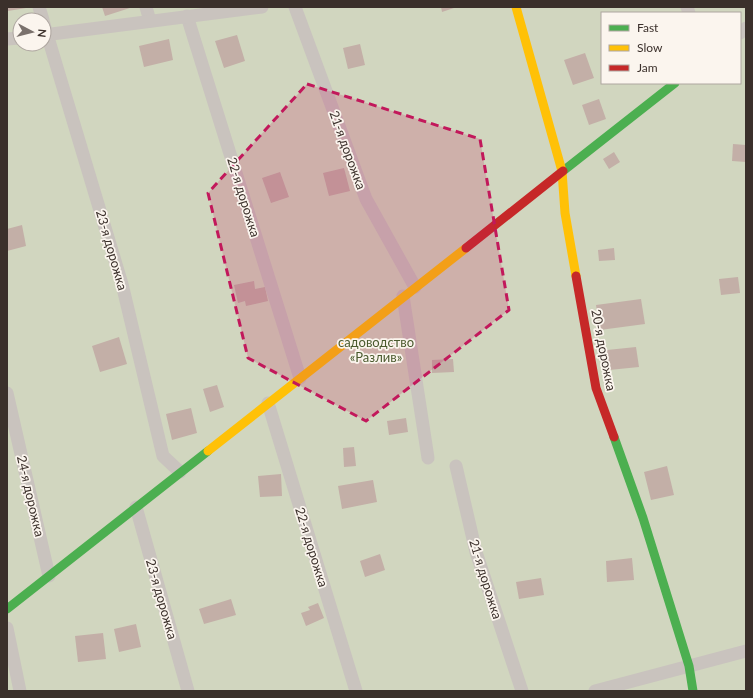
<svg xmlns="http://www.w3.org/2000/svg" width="753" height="698" font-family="Lato,sans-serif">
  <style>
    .green { fill: #d1d6bf; fill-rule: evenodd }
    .building { fill: #c3afa7 }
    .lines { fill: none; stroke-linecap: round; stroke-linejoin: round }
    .street { stroke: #c9c3be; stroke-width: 13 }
    .fast { stroke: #4caf50; stroke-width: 9 }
    .slow { stroke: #ffc107; stroke-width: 9 }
    .jam { stroke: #c62828; stroke-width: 9 }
    .marked { fill: #c2185b; fill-opacity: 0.2; stroke: #c2185b; stroke-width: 3; stroke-dasharray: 8 5; stroke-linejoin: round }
    .labels { text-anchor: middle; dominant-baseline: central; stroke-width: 3.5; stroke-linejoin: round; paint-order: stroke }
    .street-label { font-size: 13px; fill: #3b302b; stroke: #fbf5ee }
    .park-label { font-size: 13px; fill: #4a5a2e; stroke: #fbf5ee }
  </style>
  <rect width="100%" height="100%" fill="#f0ebe5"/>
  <path class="green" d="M7,7H746V691H7ZM602,13H740V83H602ZM20,20H44V44H20Z"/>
  <g class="building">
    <path d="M7,7H25L26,8L8,11Z"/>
    <path d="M102,7H133L105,16Z"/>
    <path d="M441,7H457L442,12Z"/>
    <path d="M237,35L245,61L224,68L215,41Z"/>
    <path d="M169,39L173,60L144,67L139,46Z"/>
    <path d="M360,44L365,65L348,69L343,48Z"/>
    <path d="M585,53L594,78L573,85L564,60Z"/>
    <path d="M599,99L606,119L589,125L582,105Z"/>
    <path d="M733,144L746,145V162L732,161Z"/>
    <path d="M614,152L620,162L609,169L603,159Z"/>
    <path d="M344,168L350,191L329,196L323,173Z"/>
    <path d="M280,172L289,197L271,203L262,178Z"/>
    <path d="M22,225L26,246L7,251V229Z"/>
    <path d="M614,248L615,260L599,261L598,250Z"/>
    <path d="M738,277L740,293L721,295L719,279Z"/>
    <path d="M254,281L255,289L265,287L268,301L246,306L245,301L238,303L234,285Z"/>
    <path d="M641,299L645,324L600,330L596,305Z"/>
    <path d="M119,337L127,364L100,372L92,346Z"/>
    <path d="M636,347L639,367L609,370L607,350Z"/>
    <path d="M453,359L454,372L432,373V360Z"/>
    <path d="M217,385L224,407L210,412L203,389Z"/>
    <path d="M191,408L197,433L172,440L166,414Z"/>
    <path d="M406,418L408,432L389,435L387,421Z"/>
    <path d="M354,447L356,466L344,467L343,448Z"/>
    <path d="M667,466L674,495L651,500L644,472Z"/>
    <path d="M281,474L282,496L260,497L258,476Z"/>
    <path d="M373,480L377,502L342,509L338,486Z"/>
    <path d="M380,554L385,570L365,577L360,561Z"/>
    <path d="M632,558L634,580L607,582L606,561Z"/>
    <path d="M541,578L544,595L519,599L516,582Z"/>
    <path d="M231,599L236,615L204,624L199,609Z"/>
    <path d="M318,603L324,618L306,626L301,613L310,610L308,607Z"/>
    <path d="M136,624L141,647L119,652L114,629Z"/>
    <path d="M103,633L106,659L78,662L75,636Z"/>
  </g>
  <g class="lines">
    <g class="street">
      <path d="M39,7L43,20"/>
      <path d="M146,7L150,21"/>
      <path d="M295,7L366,199L415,287"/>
      <path d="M687,7L689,13"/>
      <path d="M187,16L300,378"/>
      <path d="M44,24L122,284L163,456L180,472"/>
      <path d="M740,33L746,28"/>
      <path d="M44,35L262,7"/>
      <path d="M7,39L20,38"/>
      <path d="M403,296L428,458"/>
      <path d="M7,393L49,576"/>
      <path d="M268,403L356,691"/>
      <path d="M456,466L476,552L522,691"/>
      <path d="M136,507L188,691"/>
      <path d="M7,628L20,691"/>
      <path d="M595,691L746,651"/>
    </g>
    <g class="fast">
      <path d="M563,171L675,83"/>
      <path d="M614,437L643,518L689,666L693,691"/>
      <path d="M7,609L208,451"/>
    </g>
    <g class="slow">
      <path d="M516,7L562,171L565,213L576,276"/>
      <path d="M208,451L466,248"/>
    </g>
    <g class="jam">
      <path d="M466,248L563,171"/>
      <path d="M576,276L596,388L614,437"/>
    </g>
  </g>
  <path class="marked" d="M307,84L480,139L509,310L366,421L248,358L208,193Z"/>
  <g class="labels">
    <g class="street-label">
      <text transform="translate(348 150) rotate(70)">21-я дорожка</text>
      <text transform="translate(244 197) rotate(73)">22-я дорожка</text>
      <text transform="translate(112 250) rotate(74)">23-я дорожка</text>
      <text transform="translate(604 350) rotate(79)">20-я дорожка</text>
      <text transform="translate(31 496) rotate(77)">24-я дорожка</text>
      <text transform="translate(312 547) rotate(73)">22-я дорожка</text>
      <text transform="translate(486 579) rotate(73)">21-я дорожка</text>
      <text transform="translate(162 599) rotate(74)">23-я дорожка</text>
    </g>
    <g class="park-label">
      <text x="376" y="342">садоводство<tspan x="376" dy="15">«Разлив»</tspan></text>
    </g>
  </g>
  <rect width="753" height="698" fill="none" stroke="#3b302b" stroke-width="16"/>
  <rect x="601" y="12" width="140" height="72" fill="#fbf5ee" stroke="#aea6a0"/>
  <rect x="609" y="25" width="20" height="6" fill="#4caf50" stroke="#aea6a0"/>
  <text x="637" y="32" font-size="12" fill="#3b302b">Fast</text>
  <rect x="609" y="45" width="20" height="6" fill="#ffc107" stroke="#aea6a0"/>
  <text x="637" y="52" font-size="12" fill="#3b302b">Slow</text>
  <rect x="609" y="65" width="20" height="6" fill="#c62828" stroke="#aea6a0"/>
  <text x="637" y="72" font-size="12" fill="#3b302b">Jam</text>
  <g transform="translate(32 32) rotate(97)"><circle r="19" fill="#fbf5ee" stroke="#aea6a0"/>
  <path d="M0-3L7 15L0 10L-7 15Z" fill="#7a716c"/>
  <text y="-6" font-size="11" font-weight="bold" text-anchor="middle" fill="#3b302b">N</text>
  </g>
</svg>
